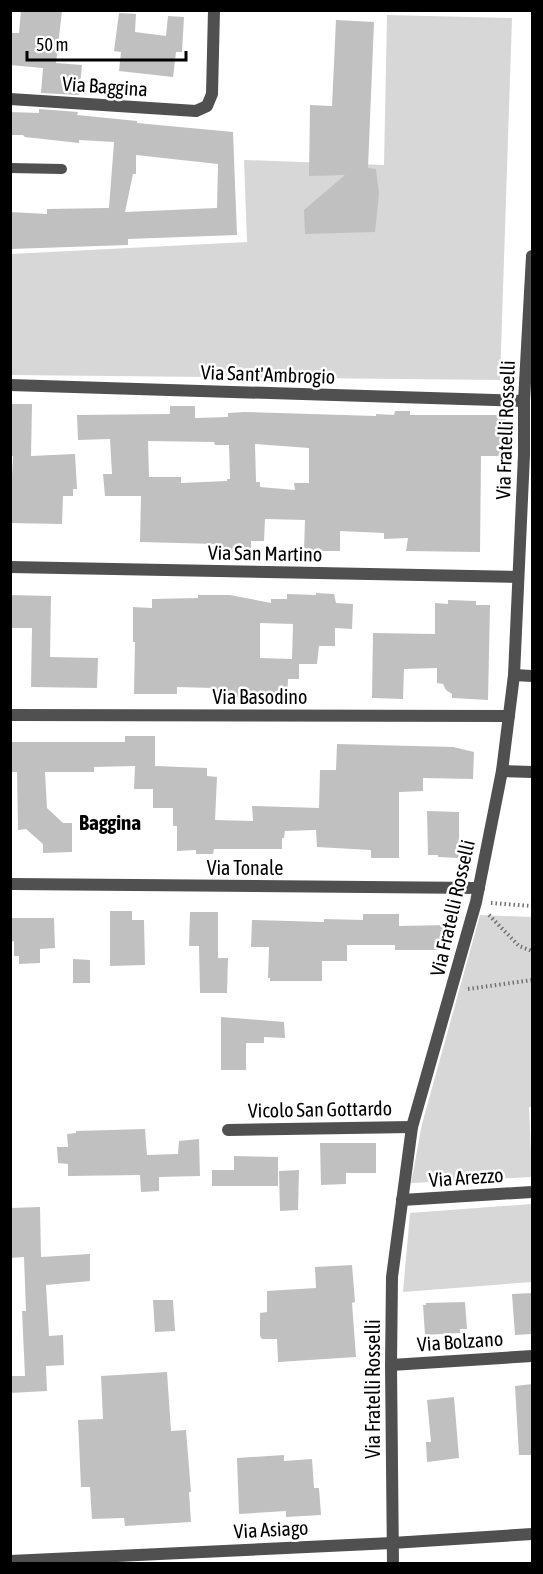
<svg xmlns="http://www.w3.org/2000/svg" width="543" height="1574" font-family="'Asap Condensed',sans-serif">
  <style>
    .green { fill: #d7d7d7 }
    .building { fill: #c0c0c0; fill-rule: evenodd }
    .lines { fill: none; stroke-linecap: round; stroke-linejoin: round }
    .path { stroke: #727272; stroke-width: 4; stroke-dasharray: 1.5 3; stroke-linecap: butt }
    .service { stroke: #505050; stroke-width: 10 }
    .minor { stroke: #505050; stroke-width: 12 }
    .labels { text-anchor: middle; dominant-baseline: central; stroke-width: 5; stroke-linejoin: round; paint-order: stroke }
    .street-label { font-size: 20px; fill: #000; stroke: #fff }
    .neighbourhood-label { font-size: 21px; font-weight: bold; fill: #000; stroke: #fff }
  </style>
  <rect width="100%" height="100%" fill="#fff"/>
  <g class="green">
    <path d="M387,15L512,18L500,380L11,375V254L247,242L244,160L384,165Z"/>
    <path d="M480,915L532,917V1107H529L532,1177L411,1183L422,1124Z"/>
    <path d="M532,1204V1282L403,1292L410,1213Z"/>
  </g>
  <g class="building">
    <path d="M21,10L62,11L56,63L82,65L79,95L41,93L43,68L10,65V33H19Z"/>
    <path d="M119,13L136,14L135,32L166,36L168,16L184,17L182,52H176L173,77L119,71L121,52L114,51Z"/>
    <path d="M336,20L374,22L368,168L376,169L379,194L375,232L305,234L304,210L345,175L309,176L310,105L332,106Z"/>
    <path d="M39,109L78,112L77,115L137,121V123L233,132L237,235L128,239V245L10,249V212L47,214V209L109,208L114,142L79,140V143L25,137L23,135H10V112L39,113ZM136,155L218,164L217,208L125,212L133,174H136Z"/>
    <path d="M10,404H32L31,456L75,454L77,489H73V496H63L62,524L10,523L13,456H10Z"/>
    <path d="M170,406H195V418L228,417V413L245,412L376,416V414L394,415L395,411H410V415H506V456H481L480,552L406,551L408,538L384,539V533L340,531V551H304L305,520L265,519L264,541H251V548L236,549V552H215L216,544L140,542L141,496H105L103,474H112L110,439L78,440L77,415L170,414ZM148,441L214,442L215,445H229L230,479H227V481L181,483V477H149ZM255,444L309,448V483H294L295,490L260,487V482H256Z"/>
    <path d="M316,593L334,594L336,603L353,604L352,629L335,628V646H319L317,664H299V679H288L287,699L214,696V688L177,687V694H134L135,642H133V607L152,608V599L198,598V595H230L271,603V599H287V594L316,595ZM260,623L293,624L292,659L260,658Z"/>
    <path d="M10,595L51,596L50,657L98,658L97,688L31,687L32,628H10Z"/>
    <path d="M448,600L476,601V605H490L488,700L452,698V694L446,690L443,684L437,683V668L404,669L403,699L372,698L373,633L435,634V603L448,604Z"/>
    <path d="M125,736H155V766L207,768V776L217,777L215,820L253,821L252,806L319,808L320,770H336L337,744L453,747L474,752L473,779L423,778V791L399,792V858H371V850L317,847L316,830L285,831L284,838H282V849H214L213,854H196V850L177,851V826H173V808H153V789H134L135,766L94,767V772H45L47,808L63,823H72V852L43,853V844L26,829L18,830L17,772H10V742H125Z"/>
    <path d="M427,811L459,812V858L438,857V855H428Z"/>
    <path d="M110,911H132V920H144L145,965L110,966Z"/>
    <path d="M190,912H218V958H228L227,993H200L199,946H189Z"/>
    <path d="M363,914H399V926L447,925V950H395V945H347V961H322V981H270V978H268L269,947H251L252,920L324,922V919L363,920Z"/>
    <path d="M10,918H54L55,948L40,949V963L19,964V956H14V941L10,942Z"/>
    <path d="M73,959L90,960V983H73Z"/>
    <path d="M221,1017L284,1022L285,1038L264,1037V1043H246V1070H221Z"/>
    <path d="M145,1129L147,1155L178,1154L179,1141L199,1139L200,1176L159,1177V1191L141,1192L140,1175L68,1176V1164L58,1163L57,1147H68L67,1134L76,1133V1131Z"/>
    <path d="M320,1143H376V1173H346V1184L321,1185Z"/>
    <path d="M234,1156L278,1157V1186H212V1170H234Z"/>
    <path d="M299,1170L298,1210L280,1211L279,1171Z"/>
    <path d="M40,1207L41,1257L90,1254V1281L46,1285L49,1336L63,1335L64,1365L46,1366L47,1391L10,1393V1376H25L22,1311H26L24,1257L10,1258V1208Z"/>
    <path d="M352,1265L355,1302L352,1303L356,1357L278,1362L277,1339H262L260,1336V1313L267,1312V1291L316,1288L315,1267Z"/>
    <path d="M532,1293V1334L515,1335L512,1294Z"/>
    <path d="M153,1300H173L175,1331L155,1332Z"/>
    <path d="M465,1302L467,1329H460V1333L425,1335L423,1305H426V1303Z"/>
    <path d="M167,1372L171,1431L186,1430L191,1492H189L191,1522L125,1526L124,1518L92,1519L90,1487H81L78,1420L103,1419L101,1376Z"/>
    <path d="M532,1384V1455H519L515,1386Z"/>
    <path d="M454,1397L459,1458L427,1462L426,1442H431L427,1400Z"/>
    <path d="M284,1455V1461L312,1459L314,1488H319L321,1515L286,1517V1511L239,1514L237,1458Z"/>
  </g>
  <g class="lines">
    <g class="path">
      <path d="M491,903L532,906"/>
      <path d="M489,915L519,946L532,951"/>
      <path d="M468,989L532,980"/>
    </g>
    <path class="service" d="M10,168L62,169"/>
    <g class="minor">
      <path d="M10,99L196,111L207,106L212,94L214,10"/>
      <path d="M10,385L524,401"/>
      <path d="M10,567L518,577"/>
      <path d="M514,675L532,676"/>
      <path d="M10,715L509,716"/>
      <path d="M502,771L532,772"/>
      <path d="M10,884L479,888"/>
      <path d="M228,1130L412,1127"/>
      <path d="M402,1200L532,1192"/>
      <path d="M391,1365L532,1356"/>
      <path d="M10,1561L392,1543L532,1534"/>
      <path d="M393,1564L391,1365L392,1277L412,1127L476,902L502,771L514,675L524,455V401L532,256"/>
    </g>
  </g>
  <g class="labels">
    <g class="street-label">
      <text transform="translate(105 86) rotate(4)">Via Baggina</text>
      <text transform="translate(268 374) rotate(2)">Via Sant'Ambrogio</text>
      <text transform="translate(505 430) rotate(-88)">Via Fratelli Rosselli</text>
      <text transform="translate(265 553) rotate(1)">Via San Martino</text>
      <text x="260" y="696">Via Basodino</text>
      <text x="245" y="867">Via Tonale</text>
      <text transform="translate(452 908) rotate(-77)">Via Fratelli Rosselli</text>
      <text transform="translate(320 1109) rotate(-1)">Vicolo San Gottardo</text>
      <text transform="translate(466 1177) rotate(-4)">Via Arezzo</text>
      <text transform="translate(460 1341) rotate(-4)">Via Bolzano</text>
      <text transform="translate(372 1389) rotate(-90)">Via Fratelli Rosselli</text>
      <text transform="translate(271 1529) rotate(-3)">Via Asiago</text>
    </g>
    <g class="neighbourhood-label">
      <text x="110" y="822">Baggina</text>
    </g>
  </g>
  <rect width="543" height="1574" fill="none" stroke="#000000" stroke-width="24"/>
  <path d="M27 51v9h159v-9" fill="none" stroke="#000000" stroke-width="3"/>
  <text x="36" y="51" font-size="18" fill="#000000" stroke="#ffffff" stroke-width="4.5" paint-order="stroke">50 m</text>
</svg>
